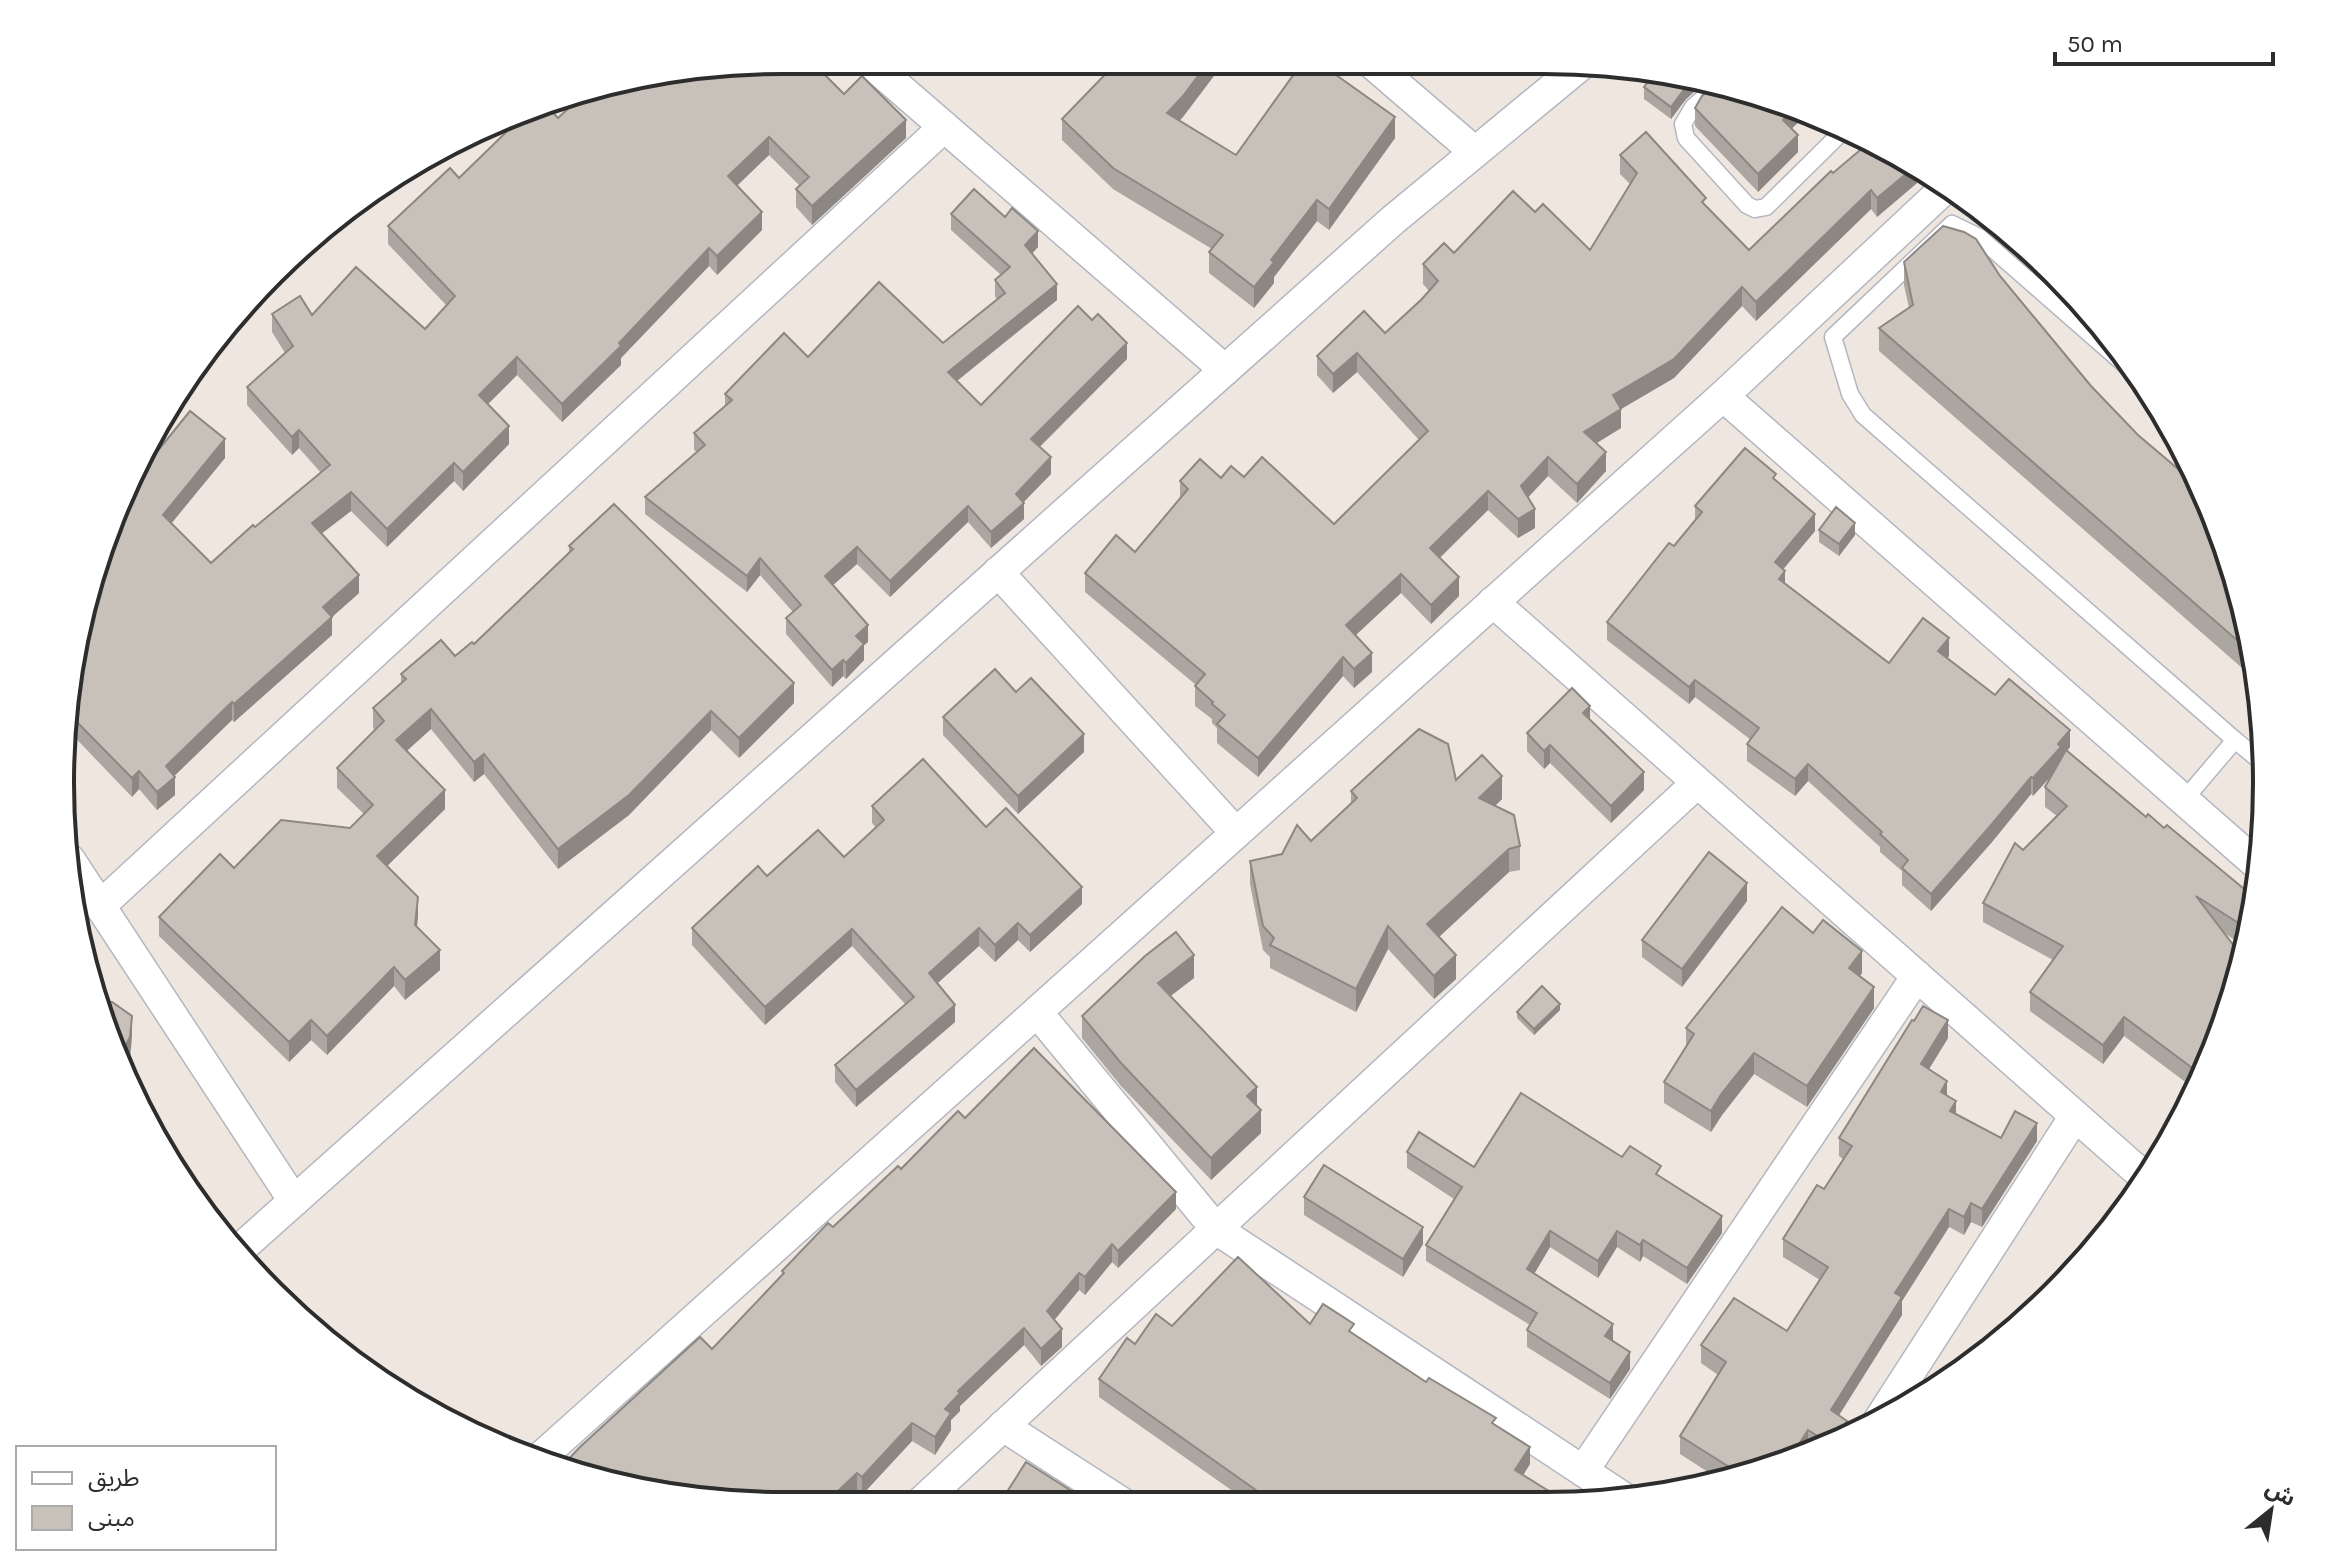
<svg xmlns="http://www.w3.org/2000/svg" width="2327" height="1566" font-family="Karla,'Noto Sans Arabic',sans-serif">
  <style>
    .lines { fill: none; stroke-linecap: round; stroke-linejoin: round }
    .service-casing { stroke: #b3b7c1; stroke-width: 19 }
    .minor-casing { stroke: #b3b7c1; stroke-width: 33 }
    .service { stroke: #fff; stroke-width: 16 }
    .minor { stroke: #fff; stroke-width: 30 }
    .wall { fill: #aca6a0 }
    .shaded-wall { fill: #8c8782 }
    .building { fill: #c8c1ba; stroke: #8c8782; stroke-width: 2 }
    .rim { fill: none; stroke: #2d2d2d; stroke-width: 4 }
  </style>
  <rect width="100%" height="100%" fill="#efe6df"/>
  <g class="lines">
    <defs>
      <g id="service">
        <path d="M1714,89L1693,107L1683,124L1686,138L1747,205L1755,209L1766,207L1846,128"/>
        <path d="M2146,383L1979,237L1952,224L1833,337L1850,394L1863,415L2235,740"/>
        <path d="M2184,800L2235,740L2265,765"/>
      </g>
      <g id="minor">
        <path d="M867,60L1225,370"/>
        <path d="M1368,60L1475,152"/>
        <path d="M1723,396L2259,866"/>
        <path d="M998,572L1236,833"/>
        <path d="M1493,602L2148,1180"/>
        <path d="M70,860L294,1201"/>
        <path d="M100,906L944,127"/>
        <path d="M1037,1012L1216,1229L1624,1498"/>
        <path d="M238,1251L1393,220L1582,64"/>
        <path d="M1879,1420L2075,1116"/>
        <path d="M1003,1426L1127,1506"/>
        <path d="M540,1458L1723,396L1942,191"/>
        <path d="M1583,1471L1917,976"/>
        <path d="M917,1506L1697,783"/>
      </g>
    </defs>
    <use href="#service" class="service-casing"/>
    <use href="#minor" class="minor-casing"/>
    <use href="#service" class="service"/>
    <use href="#minor" class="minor"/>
  </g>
  <g class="wall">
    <path d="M820,60L815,65L844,94L906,138L812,225L796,207V189L799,185L769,155L737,186L762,230L717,275L709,266L621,358V365L562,422L517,375L488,404L509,444L463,491L454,481L387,547L351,511L322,533L359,593L332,617V635L234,722L232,720L174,776L175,795L157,810L139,789L132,797L64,726L115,507L143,457L148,463L225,458L172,523L211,563L321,473L299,448L292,455L247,405V387L285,353L272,332V314L312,315L425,329L447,306L388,244V226L459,178L558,118Z"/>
    <path d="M1125,60H1226L1180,120L1236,155L1395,138L1329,230L1317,221L1274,277V283L1254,308L1209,273V252L1212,249L1113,189L1062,140V119Z"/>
    <path d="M1702,80V85L1686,99L1671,119L1644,99V87Z"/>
    <path d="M1695,108L1806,115L1792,128L1798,152L1758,192L1695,126Z"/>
    <path d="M1620,155L1706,206L1749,250L1833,173H1917V183L1877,217L1871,209L1756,321L1742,306L1674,378L1621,409V428L1596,443L1606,471L1577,503L1548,476L1528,497L1535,528L1518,538L1488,510L1440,558L1459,596L1431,624L1401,593L1356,635L1372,672L1354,688L1343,676L1258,777L1217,743V728L1212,723V719L1195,706V686L1196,685L1085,592V573L1135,552L1180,498V481L1221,478L1244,477L1334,524L1419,440L1357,372L1333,393L1317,375V356L1385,333L1429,291L1423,284V264L1454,253L1535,212L1590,250L1630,184L1620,174Z"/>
    <path d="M951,214L1038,247L1032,253L1057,300L957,381L981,405L1127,359L1040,447L1051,474L1023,502L1024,519L991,548L968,522L890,597L857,564L833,585L868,642L864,645V660L846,679L843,676L832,687L786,634V618L793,612L760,575L747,592L645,514V497L697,452L694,450V433L725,406V394L808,357L943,343L997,300L995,296V280L1001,275L951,230Z"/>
    <path d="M1904,262L2000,276L2091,386L2138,435L2253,642L2257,681L1879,351V328L1909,308L1904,285Z"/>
    <path d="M1776,482L1815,531L1783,569L1785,584L1889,663L1949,656L1947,658L1995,695L2070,747L2067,751L2253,924L2246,947L2224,933L2212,1059L2196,1090L2124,1036L2103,1064L2030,1011V992L2053,960L1983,922V903L2023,850L2057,816L2045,807V787L2053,774L2033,796L2031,794L1992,842L1931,911L1902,885V871L1880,852V847L1808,781L1795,796L1747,761V744L1751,740L1695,697L1689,704L1607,640V622L1695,521V506Z"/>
    <path d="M1819,530L1855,535L1839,556L1819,542Z"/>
    <path d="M569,546L794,703L739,758L711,730L629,815L558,869L484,774L474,782L431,729L407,751L445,809L387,866L418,916L417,927L440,970L405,1000L394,986L327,1055L311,1040L289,1062L159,936V917L234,868L350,828L364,814L337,788V768L375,730L373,728V708L401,683V674L455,656L474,644L569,553Z"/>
    <path d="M1016,692L1084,752L1018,814L943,735V717Z"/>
    <path d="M1590,721L1644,790L1611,823L1550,763L1544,769L1527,751V733Z"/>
    <path d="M1456,780L1502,799L1495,806L1520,846V870L1509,872L1439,937L1456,979L1434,999L1388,949L1356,1012L1270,968V957L1263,950L1250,884V861L1282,854L1311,841L1351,803V791Z"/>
    <path d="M872,806L986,827L1082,904L1030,952L1018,940L995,962L979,946L937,983L955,1022L856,1107L835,1082V1065L906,1005L852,946L765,1025L692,945V928L767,876L844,857L876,828L872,823Z"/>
    <path d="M1747,901L1682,987L1642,957V940Z"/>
    <path d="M1862,973L1860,976L1874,1008L1807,1107L1754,1074L1722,1115L1711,1132L1664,1103V1082L1686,1046V1028Z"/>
    <path d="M1194,978L1171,996L1257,1107L1261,1133L1211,1180L1121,1086L1082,1038V1016Z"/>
    <path d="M1560,1010L1534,1035L1517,1018V1012Z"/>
    <path d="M1948,1038L1929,1069L1947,1096L1956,1114L2001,1138L2037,1141L1982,1227L1971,1222L1964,1235L1949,1227L1902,1301V1315L1839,1415L1847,1437L1821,1451L1816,1452L1808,1448L1803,1456L1722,1481L1680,1454V1436L1718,1375L1701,1363V1345L1787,1331L1820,1280L1783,1257V1239L1824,1189L1843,1159L1839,1156V1138Z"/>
    <path d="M965,1118L1176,1209L1118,1268L1112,1262L1085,1295L1079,1290L1054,1320L1062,1347L1041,1366L1024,1345L960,1406V1411L951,1420V1430L935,1455L912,1441L862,1495L857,1490L841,1506H783L712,1349L782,1276V1271L901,1169Z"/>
    <path d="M1407,1152L1474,1167L1622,1157L1661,1177L1722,1233L1687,1284L1643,1256L1640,1262L1617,1247L1598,1278L1550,1247L1534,1274L1613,1340L1630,1369L1610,1399L1527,1347V1330L1530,1325L1426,1261V1245L1454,1199L1407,1168Z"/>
    <path d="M1304,1197L1423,1244L1403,1277L1304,1215Z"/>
    <path d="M2081,1263L2062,1286V1266Z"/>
    <path d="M1172,1326L1354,1334L1426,1382L1496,1425L1530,1464L1523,1475L1565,1501L1574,1503L1544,1506H1254L1099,1397V1379L1135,1344Z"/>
  </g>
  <g class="shaded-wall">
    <path d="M806,60H820L806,74Z"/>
    <path d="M1210,60H1226L1183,117L1167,134V113Z"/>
    <path d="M1696,78L1702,80V85L1686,99L1671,119V107L1686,87Z"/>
    <path d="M1792,110L1806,115L1783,137V120Z"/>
    <path d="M1395,117V138L1329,230V209Z"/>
    <path d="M906,120V138L812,225V206Z"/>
    <path d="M1798,135V152L1758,192V174Z"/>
    <path d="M769,137V155L728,194V176Z"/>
    <path d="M1912,169L1917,173V183L1877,217V198Z"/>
    <path d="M1871,190V209L1756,321V302Z"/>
    <path d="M1317,200V221L1274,277V283L1254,308V287L1271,260Z"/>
    <path d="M762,212V230L717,275V256Z"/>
    <path d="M1038,231V247L1025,261V245Z"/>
    <path d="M709,248V266L621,358V365L562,422V404Z"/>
    <path d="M1057,284V300L948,388V372Z"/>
    <path d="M1742,287V306L1674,378L1621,409V428L1584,451V432L1613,395Z"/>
    <path d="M1127,343V359L1031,455V439Z"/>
    <path d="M1357,353V372L1333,393V374Z"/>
    <path d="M517,357V375L479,413V395Z"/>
    <path d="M509,426V444L463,491V472Z"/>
    <path d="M299,430V448L292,455V437Z"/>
    <path d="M225,439V458L163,533V515Z"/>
    <path d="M1606,452V471L1577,503V484Z"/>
    <path d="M1051,457V474L1016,510V494Z"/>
    <path d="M1548,457V476L1521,505V486Z"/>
    <path d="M454,463V481L387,547V529Z"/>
    <path d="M1488,491V510L1430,567V548Z"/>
    <path d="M351,492V511L312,541V523Z"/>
    <path d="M1024,503V519L991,548V532Z"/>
    <path d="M968,506V522L890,597V581Z"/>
    <path d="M1535,509V528L1518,538V519Z"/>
    <path d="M1815,514V531L1775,579V562Z"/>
    <path d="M1855,523V535L1839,556V544Z"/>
    <path d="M857,547V564L825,592V576Z"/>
    <path d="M760,558V575L747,592V576Z"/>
    <path d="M1785,571V588L1779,579Z"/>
    <path d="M1401,574V593L1346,644V625Z"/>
    <path d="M359,575V593L332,617V635L234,722V704L323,607Z"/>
    <path d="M1459,577V596L1431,624V605Z"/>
    <path d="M868,625V642L864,645V660L846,679V663L856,636Z"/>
    <path d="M1949,638V656L1938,669V651Z"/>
    <path d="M1372,653V672L1354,688V669Z"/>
    <path d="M1343,657V676L1258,777V758Z"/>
    <path d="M843,660V676L832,687V670Z"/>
    <path d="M1695,680V697L1689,704V687Z"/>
    <path d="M794,683V703L739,758V738Z"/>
    <path d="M232,702V720L166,784V766Z"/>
    <path d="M1590,706V724L1583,713Z"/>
    <path d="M431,709V729L396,760V740Z"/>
    <path d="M711,711V730L629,815L558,869V849Z"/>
    <path d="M2070,730V747L2061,758V765L2033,796V778Z"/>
    <path d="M1084,734V752L1018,814V796Z"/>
    <path d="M1550,745V763L1544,769V751Z"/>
    <path d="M484,754V774L474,782V762Z"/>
    <path d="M1808,764V781L1795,796V779Z"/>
    <path d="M139,771V789L132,797V778Z"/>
    <path d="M1644,772V790L1611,823V806Z"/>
    <path d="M1502,776V799L1479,821V798Z"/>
    <path d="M175,777V795L157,810V792Z"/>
    <path d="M2031,777V794L1992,842L1931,911V894Z"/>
    <path d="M445,790V809L377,876V856Z"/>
    <path d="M1509,849V872L1427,948V924Z"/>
    <path d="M1747,883V901L1682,987V969Z"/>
    <path d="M1082,887V904L1030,952V935Z"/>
    <path d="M418,897V916L415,944V925Z"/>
    <path d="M1018,923V940L995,962V945Z"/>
    <path d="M1388,926V949L1356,1012V989Z"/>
    <path d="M979,928V946L929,991V973Z"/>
    <path d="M852,929V946L765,1025V1007Z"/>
    <path d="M440,950V970L405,1000V980Z"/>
    <path d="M1862,951V973L1849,989V968Z"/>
    <path d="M1194,955V978L1158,1005V983Z"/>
    <path d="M1456,955V979L1434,999V976Z"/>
    <path d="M394,967V986L327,1055V1036Z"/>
    <path d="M1874,987V1008L1807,1107V1086Z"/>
    <path d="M1560,1004V1010L1534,1035V1029Z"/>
    <path d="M955,1005V1022L856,1107V1090Z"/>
    <path d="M132,1016V1037L130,1058L127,1064L122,1052Z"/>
    <path d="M2124,1017V1036L2103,1064V1045Z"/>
    <path d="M311,1020V1040L289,1062V1042Z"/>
    <path d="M1948,1020V1038L1921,1082V1064Z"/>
    <path d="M1754,1053V1074L1722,1115L1711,1132V1111L1722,1093Z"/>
    <path d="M1947,1081V1099L1941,1092Z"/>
    <path d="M1257,1087V1109L1247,1096Z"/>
    <path d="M1956,1101V1119L1950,1111Z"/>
    <path d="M1261,1110V1133L1211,1180V1158Z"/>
    <path d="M2037,1123V1141L1982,1227V1209Z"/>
    <path d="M1176,1192V1209L1118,1268V1251Z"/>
    <path d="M1971,1203V1222L1964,1235V1217Z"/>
    <path d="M1949,1209V1227L1902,1301V1315L1831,1428V1410L1895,1293Z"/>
    <path d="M1722,1216V1233L1687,1284V1268Z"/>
    <path d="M1423,1227V1244L1403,1277V1259Z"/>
    <path d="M1550,1231V1247L1527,1286V1269Z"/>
    <path d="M1617,1231V1247L1598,1278V1261Z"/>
    <path d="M1643,1240V1256L1640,1262V1245Z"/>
    <path d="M1112,1244V1262L1085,1295V1277Z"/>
    <path d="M1079,1273V1290L1047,1329V1311Z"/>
    <path d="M1613,1324V1340L1605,1353V1336Z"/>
    <path d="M1024,1328V1345L960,1406V1411L951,1420V1430L935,1455V1437L945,1409L958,1391Z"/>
    <path d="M1062,1329V1347L1041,1366V1349Z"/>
    <path d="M1630,1352V1369L1610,1399V1383Z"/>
    <path d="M1847,1421V1437L1832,1445Z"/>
    <path d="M912,1423V1441L862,1495V1477Z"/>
    <path d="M1808,1430V1448L1803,1456L1788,1461Z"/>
    <path d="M1530,1447V1464L1515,1488V1470Z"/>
    <path d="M857,1473V1490L841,1506H822Z"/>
  </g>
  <g class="building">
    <path d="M783,60H810L844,94L862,76L906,120L812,206L796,189L809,177L769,137L728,176L762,212L717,256L709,248L619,343L621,346L562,404L517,357L479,395L509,426L463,472L454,463L387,529L351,492L312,523L359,575L323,607L332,617L234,704L232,702L166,766L175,777L157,792L139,771L132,778L67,712L115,507L143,457L148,463L190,411L225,439L163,515L211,563L253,525L255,527L330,465L299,430L292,437L247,387L293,346L272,314L300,296L312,315L356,267L425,329L455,296L388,226L450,168L459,178L530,109L543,102L558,118L585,93Z"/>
    <path d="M1119,60L1124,61L1125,60H1210L1183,96L1167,113L1236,155L1304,60H1315L1395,117L1329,209L1317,200L1271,260L1274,262L1254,287L1209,252L1223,235L1113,168L1062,119Z"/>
    <path d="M1656,71L1685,74L1696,78L1686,87L1671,107L1644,87Z"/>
    <path d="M1715,84L1792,110L1783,120L1798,135L1758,174L1695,108L1702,96Z"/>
    <path d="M1646,132L1706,198L1702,202L1749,250L1831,171L1833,173L1872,140L1912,169L1877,198L1871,190L1756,302L1742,287L1674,359L1613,395L1621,409L1584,432L1606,452L1577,484L1548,457L1521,486L1535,509L1518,519L1488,491L1430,548L1459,577L1431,605L1401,574L1346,625L1372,653L1354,669L1343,657L1258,758L1217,724L1225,715L1212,704L1213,702L1195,686L1205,674L1085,573L1116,535L1135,552L1188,489L1180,481L1200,459L1221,478L1231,466L1244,477L1262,457L1334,524L1428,431L1357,353L1333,374L1317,356L1364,311L1385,333L1421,300L1438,281L1423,264L1444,243L1454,253L1513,191L1535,212L1543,204L1590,250L1637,173L1620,155Z"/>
    <path d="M974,189L1005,217L1012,208L1038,231L1025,245L1057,284L948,372L981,405L1078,306L1092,320L1098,314L1127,343L1031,439L1051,457L1016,494L1024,503L991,532L968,506L890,581L857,547L825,576L868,625L856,636L864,644L846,663L843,660L832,670L786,618L801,605L760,558L747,576L645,497L705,445L694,433L732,400L725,394L784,333L808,357L879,282L943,343L1005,293L995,280L1010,267L951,214Z"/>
    <path d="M1943,226L1964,232L1976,239L2000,276L2091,386L2138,435L2204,491L2212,506L2253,642L2254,655L1879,328L1913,305L1904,262Z"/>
    <path d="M1745,448L1776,474L1773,478L1815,514L1775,562L1785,571L1779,579L1889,663L1923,618L1949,638L1938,651L1995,695L2009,679L2070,730L2058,744L2061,747L2033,778L2031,777L1992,824L1931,894L1902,868L1908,860L1880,834L1882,832L1808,764L1795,779L1747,744L1759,728L1695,680L1689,687L1607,622L1669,543L1674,546L1702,512L1695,506Z"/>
    <path d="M614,504L794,683L739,738L711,711L629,795L558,849L484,754L474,762L431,709L396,740L445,790L377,856L418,897L415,925L440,950L405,980L394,967L327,1036L311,1020L289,1042L159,917L220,854L234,868L281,820L350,828L373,805L337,768L384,721L373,708L406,679L401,674L441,640L455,656L472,642L474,644L573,549L569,546Z"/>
    <path d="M1836,507L1855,523L1839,544L1819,530Z"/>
    <path d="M995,669L1016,692L1031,678L1084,734L1018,796L943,717Z"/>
    <path d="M1572,688L1590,706L1583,713L1644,772L1611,806L1550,745L1544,751L1527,733Z"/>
    <path d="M1419,729L1448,744L1456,780L1482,755L1502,776L1479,798L1514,815L1520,846L1509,849L1427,924L1456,955L1434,976L1388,926L1356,989L1270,945L1274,938L1263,926L1250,861L1282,854L1297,825L1311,841L1357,798L1351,791Z"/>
    <path d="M2066,750L2146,817L2148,814L2164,828L2167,825L2255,898L2256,897L2253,924L2251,931L2196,896L2243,958L2212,1059L2203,1076L2124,1017L2103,1045L2030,992L2063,946L1983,903L2015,843L2023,850L2067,806L2045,787Z"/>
    <path d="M923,759L986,827L1006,808L1082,887L1030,935L1018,923L995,945L979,928L929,973L955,1005L856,1090L835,1065L914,997L852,929L765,1007L692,928L758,866L767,876L818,830L844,857L884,820L872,806Z"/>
    <path d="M1709,852L1747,883L1682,969L1642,940Z"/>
    <path d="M1782,907L1813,933L1823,920L1862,951L1849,968L1874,987L1807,1086L1754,1053L1722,1093L1711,1111L1664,1082L1694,1034L1686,1028Z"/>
    <path d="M1176,932L1194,955L1158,983L1257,1087L1247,1096L1261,1110L1211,1158L1121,1063L1082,1016L1145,956Z"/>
    <path d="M1542,986L1560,1004L1534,1029L1517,1012Z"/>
    <path d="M103,1002H112L132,1016L130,1037L122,1052Z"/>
    <path d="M1923,1006L1948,1020L1921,1064L1947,1081L1941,1092L1956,1101L1950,1111L2001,1138L2015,1111L2037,1123L1982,1209L1971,1203L1964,1217L1949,1209L1895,1293L1902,1297L1831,1410L1847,1421L1832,1445L1808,1430L1788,1461L1742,1475L1680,1436L1726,1362L1701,1345L1734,1298L1787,1331L1828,1267L1783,1239L1817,1185L1824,1189L1852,1146L1839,1138L1912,1020L1914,1021Z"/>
    <path d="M1034,1048L1176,1192L1118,1251L1112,1244L1085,1277L1079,1273L1047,1311L1062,1329L1041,1349L1024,1328L958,1391L960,1393L945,1409L951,1413L935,1437L912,1423L862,1477L857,1473L822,1506H783L642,1492L563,1465L580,1447L700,1337L712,1349L784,1273L782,1271L828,1223L833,1227L898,1166L901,1169L958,1111L965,1118Z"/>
    <path d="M1521,1093L1622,1157L1630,1146L1661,1166L1656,1174L1722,1216L1687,1268L1643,1240L1640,1245L1617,1231L1598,1261L1550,1231L1527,1269L1613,1324L1605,1336L1630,1352L1610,1383L1527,1330L1537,1313L1426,1245L1462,1187L1407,1152L1419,1132L1474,1167Z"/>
    <path d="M1324,1165L1423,1227L1403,1259L1304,1197Z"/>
    <path d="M1238,1257L1310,1324L1323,1304L1354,1324L1349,1331L1426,1382L1429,1378L1496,1418L1492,1423L1530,1447L1515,1470L1565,1501L1567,1498L1574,1503L1544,1506H1281L1260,1493L1099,1379L1127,1338L1135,1344L1156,1314L1172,1326Z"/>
    <path d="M2081,1263L2065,1283L2062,1266Z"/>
    <path d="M2004,1326L2011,1331L1991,1347Z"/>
    <path d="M1026,1462L1095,1506H998Z"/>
  </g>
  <path d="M0 0H2327V1566H0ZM783 74H1544A709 709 0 0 1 2253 783V783A709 709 0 0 1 1544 1492H783A709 709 0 0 1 74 783V783A709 709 0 0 1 783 74Z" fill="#fff" fill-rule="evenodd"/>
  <path class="rim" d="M783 74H1544A709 709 0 0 1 2253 783V783A709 709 0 0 1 1544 1492H783A709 709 0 0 1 74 783V783A709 709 0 0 1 783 74Z"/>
  <rect x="16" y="1446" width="260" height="104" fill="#ffffff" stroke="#ababab" stroke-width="2"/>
  <rect x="32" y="1472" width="40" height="12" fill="#ffffff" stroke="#ababab" stroke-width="2"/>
  <text x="88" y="1486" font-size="24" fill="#2d2d2d">طريق</text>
  <rect x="32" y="1506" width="40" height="24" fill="#c8c1ba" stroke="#ababab" stroke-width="2"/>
  <text x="88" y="1526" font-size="24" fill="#2d2d2d">مبنى</text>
  <g transform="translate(2271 1510) rotate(30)" stroke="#ffffff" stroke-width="6" paint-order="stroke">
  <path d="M0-6L14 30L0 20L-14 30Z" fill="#2d2d2d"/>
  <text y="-12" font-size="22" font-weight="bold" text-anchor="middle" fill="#2d2d2d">ش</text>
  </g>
  <path d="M2055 52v12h218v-12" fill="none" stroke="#2d2d2d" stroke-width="4"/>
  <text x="2067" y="52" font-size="24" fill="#2d2d2d" stroke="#ffffff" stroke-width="6" paint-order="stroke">50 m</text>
</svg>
